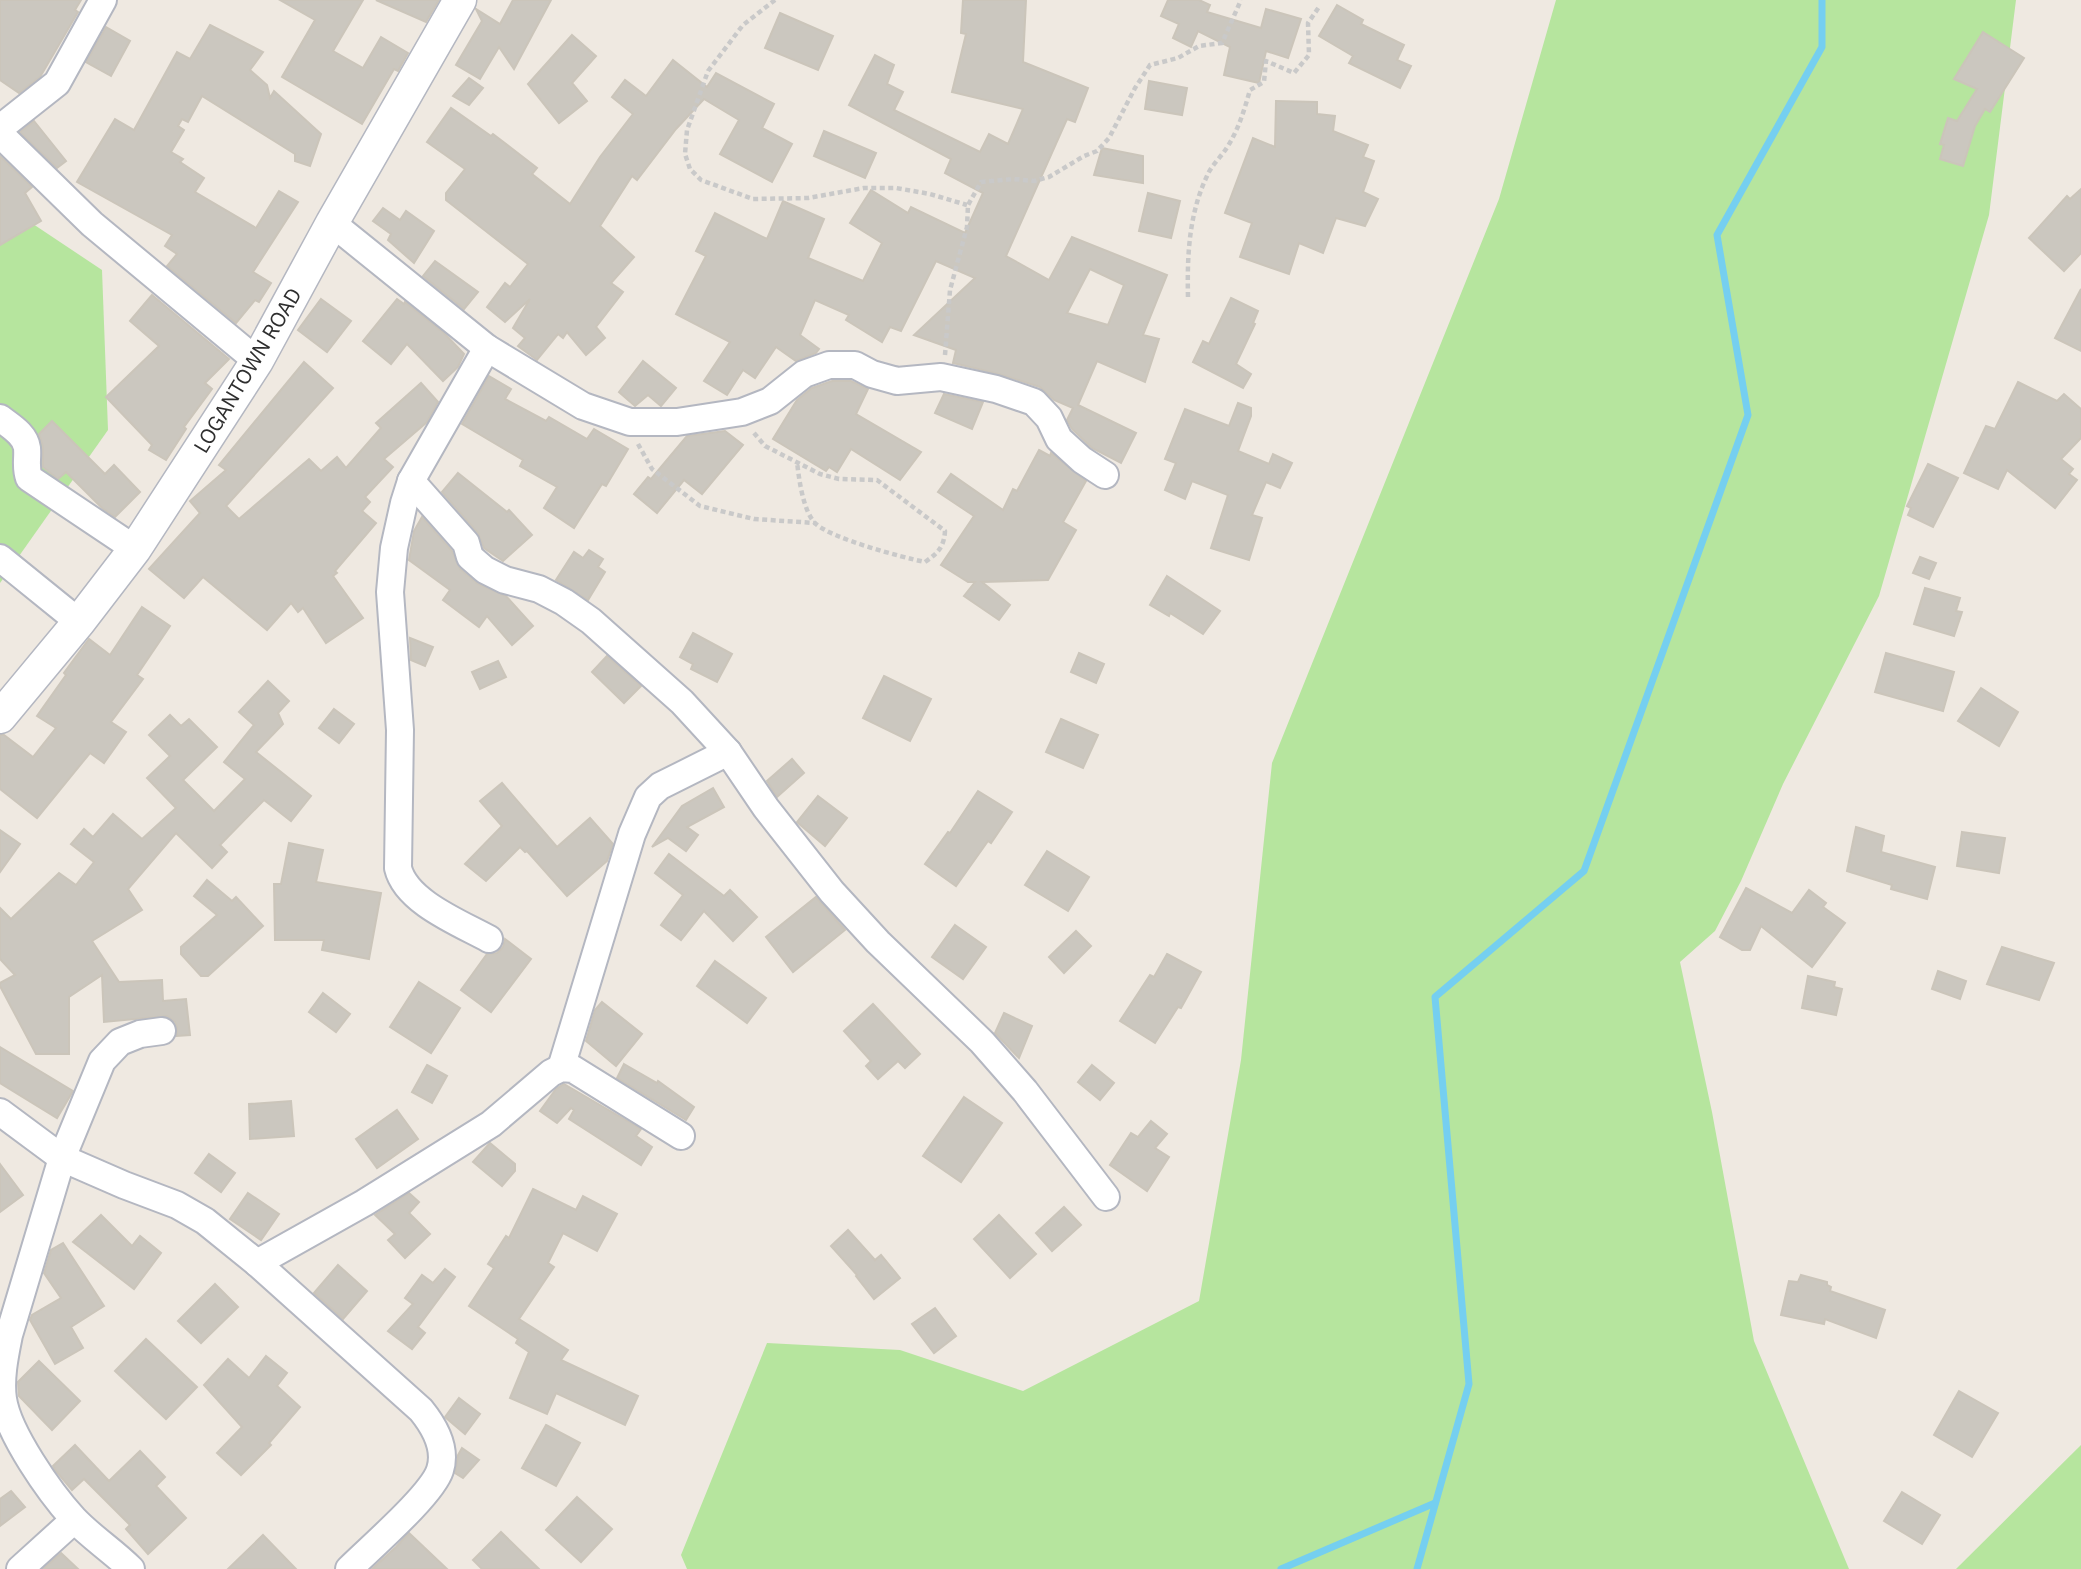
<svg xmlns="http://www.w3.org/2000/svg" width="2081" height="1569" font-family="'IBM Plex Sans',sans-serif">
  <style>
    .green { fill: #b6e59e }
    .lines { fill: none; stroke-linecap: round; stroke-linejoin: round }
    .stream { stroke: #75cff0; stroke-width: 7 }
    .building { fill: #cbc7bf; stroke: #cbc5ba; stroke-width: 2; fill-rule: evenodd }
    .minor-casing { stroke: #b4b7c1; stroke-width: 30 }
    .tertiary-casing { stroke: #b4b7c1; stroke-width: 35 }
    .path { stroke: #c9c9c9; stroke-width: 4.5; stroke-dasharray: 5 3.5; stroke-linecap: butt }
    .minor { stroke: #fff; stroke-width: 26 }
    .tertiary { stroke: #fff; stroke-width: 32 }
    .labels { text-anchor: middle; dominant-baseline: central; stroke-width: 6; stroke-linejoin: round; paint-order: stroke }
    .street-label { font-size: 21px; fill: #2e2e2e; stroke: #fff }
  </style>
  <rect width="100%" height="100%" fill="#efe9e1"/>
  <g class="green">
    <path d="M1556,0H2016L1989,215L1879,596L1783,784L1741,881L1715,931L1680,962L1712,1112L1754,1341L1849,1569H687L681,1555L767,1343L900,1350L1023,1391L1199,1301L1241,1060L1272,763L1499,199Z"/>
    <path d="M0,202L102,270L108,430L0,583Z"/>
    <path d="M2081,1445V1569H1956Z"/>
  </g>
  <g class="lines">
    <g class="stream">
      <path d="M1281,1569L1435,1503"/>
      <path d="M1417,1569L1469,1384L1435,997L1584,871L1748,415L1717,235L1822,47V0"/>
    </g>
  </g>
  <g class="building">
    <path d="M0,0H81L75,10L78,12L40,77L19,93L0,80Z"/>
    <path d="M280,0H363L333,51L363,68L381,37L408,53L398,71L394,69L362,124L282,77L315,20Z"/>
    <path d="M376,0H439L426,22Z"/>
    <path d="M513,0H551L514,69L499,47L480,79L456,65L482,21L476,9L500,24Z"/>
    <path d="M963,0H1026L1023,62L1088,88L1075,122L1067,119L1006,256L1049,280L1072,237L1167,275L1143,335L1159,339L1145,382L1097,361L1078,405L1136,433L1121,463L1092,448L1072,429L1067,420L1073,408L1054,400L1040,387L999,374L953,363L956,350L914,335L975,278L936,261L901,331L890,327L882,342L846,320L849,315L815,300L800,335L819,349L816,353L796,361L776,347L755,378L743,370L727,395L704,381L730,342L676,314L706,256L696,251L715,213L767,239L783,201L824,219L808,258L863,281L882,243L850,223L871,190L908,213L911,207L965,233L983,193L945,173L951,159L849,105L875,55L894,65L887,84L903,92L894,110L980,152L989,134L1008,144L1023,109L952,92L966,34L961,33ZM1090,269L1124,285L1108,325L1067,313Z"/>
    <path d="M1168,0H1199L1210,5L1207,12L1261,28L1266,9L1301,19L1288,58L1266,51L1259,83L1224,75L1230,47L1198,31L1191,47L1173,38L1179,24L1161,16Z"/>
    <path d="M1337,5L1363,20L1361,24L1404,45L1397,60L1411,66L1400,88L1349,63L1353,56L1319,36Z"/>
    <path d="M780,13L833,36L818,70L765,48Z"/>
    <path d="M210,25L263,52L250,70L267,85L270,98L274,91L321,134L310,166L295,161V154L202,96L188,122L182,119L178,126L184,130L171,152L183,159L180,162L204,178L195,192L256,228L279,191L298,202L253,272L271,283L259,302L255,300L236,323L167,266L177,254L165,246L172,235L77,182L115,119L134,130L177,52L190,59Z"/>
    <path d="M106,27L130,41L111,76L86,62Z"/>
    <path d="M1983,32L2024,58L1990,112L1985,109L1975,126L1963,166L1940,159L1944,145L1940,144L1948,118L1957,121L1977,89L1954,79Z"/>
    <path d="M572,35L596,56L572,83L587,101L559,123L528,84Z"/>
    <path d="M673,60L707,87L716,73L774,104L762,128L792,144L772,182L720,154L739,120L704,99L676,129L637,180L632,176L600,226L634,257L611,283L623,292L596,327L605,338L586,355L567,332L563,338L558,334L537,360L518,346L525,338L513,328L530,299L505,322L487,307L505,283L510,287L528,264L446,200V193L465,169L427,142L451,108L491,136L493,134L537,168L532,174L570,204L600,157L633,114L612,97L625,80L646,96Z"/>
    <path d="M469,78L483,88L469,105L453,96Z"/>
    <path d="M1149,81L1187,88L1182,115L1145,109Z"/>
    <path d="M1276,101L1317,102V114L1335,116L1333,131L1368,145L1363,157L1374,161L1363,192L1378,199L1365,226L1336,218L1323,253L1299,243L1289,274L1240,257L1252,223L1225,213L1253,138L1275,147Z"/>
    <path d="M34,121L66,161L57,168L20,132Z"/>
    <path d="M824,131L876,153L865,178L814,156Z"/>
    <path d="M1102,148L1143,156V183L1094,175Z"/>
    <path d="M0,156L32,187L25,193L41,221L0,245Z"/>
    <path d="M2081,189V253L2064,271L2029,238L2067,196L2070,199Z"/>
    <path d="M1148,193L1180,201L1171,238L1139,231Z"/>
    <path d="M383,208L400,220L406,211L434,231L414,263L388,240L391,234L373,221Z"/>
    <path d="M435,261L478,292L464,309L423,276Z"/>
    <path d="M2081,289V351L2055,338Z"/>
    <path d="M152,295L229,359L205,383L212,389L184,427L186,429L166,460L149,450L152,445L106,397L159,346L130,321Z"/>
    <path d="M1231,298L1258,311L1253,323L1255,324L1236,364L1251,374L1243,388L1193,362L1203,341L1209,344Z"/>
    <path d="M321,299L351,321L327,352L298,330Z"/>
    <path d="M397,299L404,304L405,302L444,333L464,354L458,367L443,381L407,344L391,364L363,341Z"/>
    <path d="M643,361L676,388L661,406L648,395L635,406L619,392Z"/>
    <path d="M304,362L333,388L226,506L239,519L309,459L321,471L337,457L346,468L381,428L376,423L421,383L438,402L427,422L384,459L393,467L365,497L370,502L362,511L376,523L335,571L337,573L333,576L363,618L326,643L303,608L298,612L291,603L267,630L203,577L184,598L149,569L200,513L190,501L226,470L219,465Z"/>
    <path d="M489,376L511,389L505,399L546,421L549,417L587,439L594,429L628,449L606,486L602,484L574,528L544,508L557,487L520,466L523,460L462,424Z"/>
    <path d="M832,381H851L868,389L856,414L921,452L900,480L851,449L837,472L829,467L826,471L773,439L797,400L812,388Z"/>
    <path d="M2018,382L2057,401L2064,394L2081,409V438L2061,459L2073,469L2069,474L2077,480L2055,508L2007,470L1998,489L1964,473L1986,426L1995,429Z"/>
    <path d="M944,394L983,402L972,429L935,413Z"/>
    <path d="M1238,403L1251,408V416L1238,451L1269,464L1273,454L1292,463L1280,488L1266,482L1252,515L1262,518L1249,560L1211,548L1228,495L1192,481L1185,499L1165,490L1176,463L1165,459L1185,409L1229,426Z"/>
    <path d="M52,421L105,474L114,465L140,492L115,517L102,508L66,472L58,479L43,467V447L39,434Z"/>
    <path d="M725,431L743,445L702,494L684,480L657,513L634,494L648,477L651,479L687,436Z"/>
    <path d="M1039,450L1050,456L1051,453L1086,481L1063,522L1076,530L1048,580L982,582L1010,605L999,620L964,596L975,582H968L941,565L974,516L938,492L951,474L1003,510L1013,489L1017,491Z"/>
    <path d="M1928,464L1958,478L1933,527L1908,515L1911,508L1907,506Z"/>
    <path d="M458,473L507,512L509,510L532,535L503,561L484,548L478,533L442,492Z"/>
    <path d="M422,517L452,551L460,569L478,584L506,596L533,626L512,645L487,616L479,627L443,600L450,590L409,560L414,531Z"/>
    <path d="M589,550L603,559L598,567L605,572L588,600L556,580L574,552L583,558Z"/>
    <path d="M1920,557L1936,563L1929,579L1913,573Z"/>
    <path d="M1167,576L1220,611L1203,634L1170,613L1169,616L1150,605Z"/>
    <path d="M1925,588L1960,598L1956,611L1962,612L1954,636L1914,624Z"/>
    <path d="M142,607L170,626L137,675L143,679L111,722L126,732L104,763L90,753L37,818L0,789V735H4L33,757L56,728L37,716L66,675L64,673L89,639L110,655Z"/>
    <path d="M693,633L732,654L717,682L691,669L693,664L680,657Z"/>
    <path d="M410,638L433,647L425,666L411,660Z"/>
    <path d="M1079,653L1104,664L1096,683L1071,672Z"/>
    <path d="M1886,653L1954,672L1943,711L1875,692Z"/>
    <path d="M607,656L641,686L624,703L592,672Z"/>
    <path d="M498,661L506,677L480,689L472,672Z"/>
    <path d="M884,676L931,699L910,741L863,718Z"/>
    <path d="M268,681L289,701L278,713L283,724L256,752L311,796L291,821L264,800L220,845L227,852L212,868L176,833L128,889L142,910L92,941L119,982L162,980L163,1001L186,999L190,1035L177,1036V1028L175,1022L167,1016L104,1022L102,975L69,997V1054H36L0,986V983L15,975L0,959V908L11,919L59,873L76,885L94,862L71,844L84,829L93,837L113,814L142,839L176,808L147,778L170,756L149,735L170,715L181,726L189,719L217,747L183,780L214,811L245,779L224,762L254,725L239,712Z"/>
    <path d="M1981,688L2018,712L1999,746L1958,721Z"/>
    <path d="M334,709L354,724L339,743L319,728Z"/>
    <path d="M1061,719L1098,735L1083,768L1046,752Z"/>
    <path d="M792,759L804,773L777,797L767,781Z"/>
    <path d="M502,783L557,847L590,818L613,844L607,861L567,896L527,851L525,852L520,847L486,881L465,864L502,826L480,801Z"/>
    <path d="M713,788L724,807L687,827L698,835L686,851L668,838L652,847L682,806Z"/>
    <path d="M978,791L1012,812L991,843L988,841L956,886L925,864L948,832L950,833Z"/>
    <path d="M818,796L847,818L825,846L797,822Z"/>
    <path d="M1856,827L1884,836L1881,852L1935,867L1927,899L1891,889L1892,885L1847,871Z"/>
    <path d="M0,830L20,844L0,872Z"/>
    <path d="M1962,832L2005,838L1999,873L1957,866Z"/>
    <path d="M289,843L323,850L316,882L381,893L369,959L322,950L324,940H275L274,884H281Z"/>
    <path d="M1047,851L1089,877L1068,911L1025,885Z"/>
    <path d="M669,854L724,896L730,890L757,917L733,941L704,911L681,940L661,925L683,895L655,873Z"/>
    <path d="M207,880L232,901L236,897L263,926L208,976H201L181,954V947L217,915L194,896Z"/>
    <path d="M1746,888L1792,913L1809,890L1826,903L1823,907L1845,923L1812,967L1761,926L1750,950H1742L1720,937Z"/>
    <path d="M816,897L845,930L793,972L766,937Z"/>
    <path d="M955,925L986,947L963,979L932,957Z"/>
    <path d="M1076,931L1091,946L1064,973L1049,957Z"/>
    <path d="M505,939L531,959L491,1012L461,990L487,954L497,953L503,947Z"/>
    <path d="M2002,947L2054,963L2039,1000L1987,984Z"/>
    <path d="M1167,954L1201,972L1181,1008L1178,1007L1155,1043L1120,1021L1150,975L1154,977Z"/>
    <path d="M715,961L766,998L747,1023L697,986Z"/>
    <path d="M1938,971L1966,981L1960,999L1932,989Z"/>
    <path d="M1808,976L1835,982L1834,987L1842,989L1836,1015L1802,1008Z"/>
    <path d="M419,982L460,1008L431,1053L390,1027Z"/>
    <path d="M323,993L350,1014L336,1032L309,1012Z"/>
    <path d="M602,1002L642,1034L616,1066L586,1041L595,1010Z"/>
    <path d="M873,1004L920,1054L905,1068L898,1061L878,1079L866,1066L871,1061L844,1031Z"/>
    <path d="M1004,1013L1032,1026L1019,1058L995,1033Z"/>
    <path d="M0,1047L73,1091L57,1118L0,1083Z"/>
    <path d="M624,1064L657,1083L658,1081L694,1107L686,1120L617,1078Z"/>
    <path d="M427,1065L447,1076L432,1103L412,1092Z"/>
    <path d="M1092,1065L1114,1083L1100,1100L1078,1082Z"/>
    <path d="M564,1084L641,1129L636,1136L652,1147L641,1165L569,1119L574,1110L571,1108L557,1123L540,1111L556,1089Z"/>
    <path d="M964,1097L1002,1123L961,1182L923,1156Z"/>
    <path d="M291,1101L294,1136L250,1139L249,1104Z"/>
    <path d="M397,1110L418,1139L377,1168L356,1139Z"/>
    <path d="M1151,1121L1167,1134L1155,1148L1169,1157L1147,1191L1110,1165L1131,1133L1138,1137Z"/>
    <path d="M490,1143L515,1164V1171L502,1186L473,1162Z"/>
    <path d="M209,1154L235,1173L221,1192L195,1173Z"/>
    <path d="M0,1164L23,1195L0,1212Z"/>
    <path d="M533,1189L576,1210L583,1196L617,1214L597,1251L563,1233L548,1263L554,1267L519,1319L568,1350L561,1360L638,1396L625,1425L556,1393L547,1414L510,1398L529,1352L516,1343L518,1339L469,1306L494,1268L488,1264L506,1236L509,1238Z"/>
    <path d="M248,1193L279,1214L261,1240L230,1219Z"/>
    <path d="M409,1193L419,1202L409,1213L430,1234L405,1258L388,1240L395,1234L375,1215Z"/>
    <path d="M1064,1207L1081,1225L1052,1251L1036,1233Z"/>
    <path d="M101,1215L132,1246L140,1236L161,1253L134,1289L73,1242Z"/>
    <path d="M999,1215L1036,1254L1010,1278L974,1239Z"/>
    <path d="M848,1230L875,1260L881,1255L900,1278L874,1299L856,1276L857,1275L831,1246Z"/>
    <path d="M63,1243L104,1306L71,1327L83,1348L55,1364L30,1320L32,1315L61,1298L44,1273L51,1250Z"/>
    <path d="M338,1265L367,1291L343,1319L314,1293Z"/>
    <path d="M445,1269L455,1277L418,1327L425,1333L412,1349L388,1331L413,1304L405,1298L422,1275L433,1283Z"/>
    <path d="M1801,1275L1827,1282V1285L1831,1287L1830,1291L1885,1310L1876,1338L1825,1319L1824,1324L1781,1315L1789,1281L1798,1282Z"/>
    <path d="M215,1284L238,1307L201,1343L178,1321Z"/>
    <path d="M935,1308L956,1336L934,1353L912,1324Z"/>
    <path d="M146,1339L197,1387L166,1419L115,1371Z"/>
    <path d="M266,1356L287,1373L277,1386L300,1407L269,1443L271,1445L241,1475L217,1453L242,1427L204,1385L228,1359L249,1378Z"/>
    <path d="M39,1361L80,1401L52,1430L19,1396L18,1382Z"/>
    <path d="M1959,1391L1998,1413L1972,1457L1934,1435Z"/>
    <path d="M459,1398L480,1414L465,1434L445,1417Z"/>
    <path d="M546,1425L580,1443L556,1486L522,1468Z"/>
    <path d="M75,1445L109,1481L140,1451L165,1477L156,1486L186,1518L148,1554L126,1529L130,1525L84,1479L72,1490L55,1470L53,1466Z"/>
    <path d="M462,1448L479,1460L463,1478L455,1473L458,1455Z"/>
    <path d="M11,1491L25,1507L0,1526V1499Z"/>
    <path d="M1902,1492L1940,1515L1922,1544L1884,1521Z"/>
    <path d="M577,1497L612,1529L581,1562L546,1530Z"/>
    <path d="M501,1532L539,1569H482L473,1560Z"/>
    <path d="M409,1533L447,1569H372L396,1547Z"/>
    <path d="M263,1535L296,1569H228Z"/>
    <path d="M61,1553L78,1569H43Z"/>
  </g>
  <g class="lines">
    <defs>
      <g id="minor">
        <path d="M0,128L57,83L103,0"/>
        <path d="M0,134L92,224L257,361"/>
        <path d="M332,223L487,348L583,406L630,422H677L742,412L770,401L804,374L829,365H855L872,374L897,381L941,377L996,389L1034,402L1049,418L1059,439L1082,460L1105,475"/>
        <path d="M487,348L411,481L404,503L394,548L390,592L400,730L398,868C406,902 460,923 489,939"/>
        <path d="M0,418C10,426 25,434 27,448C28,459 25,467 29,478L135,549"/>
        <path d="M411,481L466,543L470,557L485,570L505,580L539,589L564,602L591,621L682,702L728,752L766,808L832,892L878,942L982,1042L1025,1091L1106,1197"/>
        <path d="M0,558L79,622"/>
        <path d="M561,1068L632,834L648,797L660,786L728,752"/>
        <path d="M0,1112L62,1158L124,1185L177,1205L205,1221L257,1263L421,1410C434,1426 447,1448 440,1470C432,1495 370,1548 349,1569"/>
        <path d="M257,1263L364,1203L491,1124L551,1073L561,1068L573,1069L681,1136"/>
        <path d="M20,1569L74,1520"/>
        <path d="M131,1569C113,1551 91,1537 74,1519C50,1493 8,1433 3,1399C0,1378 5,1355 9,1335L62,1158L102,1061L120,1042L140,1034L162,1031"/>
      </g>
      <path id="tertiary" d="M0,717L79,622L135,549L257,361L332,223L460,0"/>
    </defs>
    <use href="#minor" class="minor-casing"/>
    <use href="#tertiary" class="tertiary-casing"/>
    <g class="path">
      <path d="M775,0L743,25L708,71L687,130L685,154L690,169L701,180L753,199L808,198L864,188H896L930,194L967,205"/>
      <path d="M1188,297C1187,255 1189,214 1207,176C1211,166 1220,158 1226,149C1238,131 1244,111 1250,90L1264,82L1266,61L1294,73L1309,55L1308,23L1319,7"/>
      <path d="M945,355L950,290L967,227L968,205L981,182L1013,179L1034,181L1049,177L1084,156L1097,151L1109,138L1135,88L1150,65L1178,58L1199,46L1222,43L1241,0"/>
      <path d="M754,433L765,446L820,474L839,479L877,480L945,531C944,547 938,553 925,562C901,557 833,539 816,524C803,512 799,479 797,462"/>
      <path d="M638,444L652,469L700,506L754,519L815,523"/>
    </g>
    <use href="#minor" class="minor"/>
    <use href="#tertiary" class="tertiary"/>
  </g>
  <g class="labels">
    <g class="street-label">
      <text transform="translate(247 370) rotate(-59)">LOGANTOWN ROAD</text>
    </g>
  </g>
</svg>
